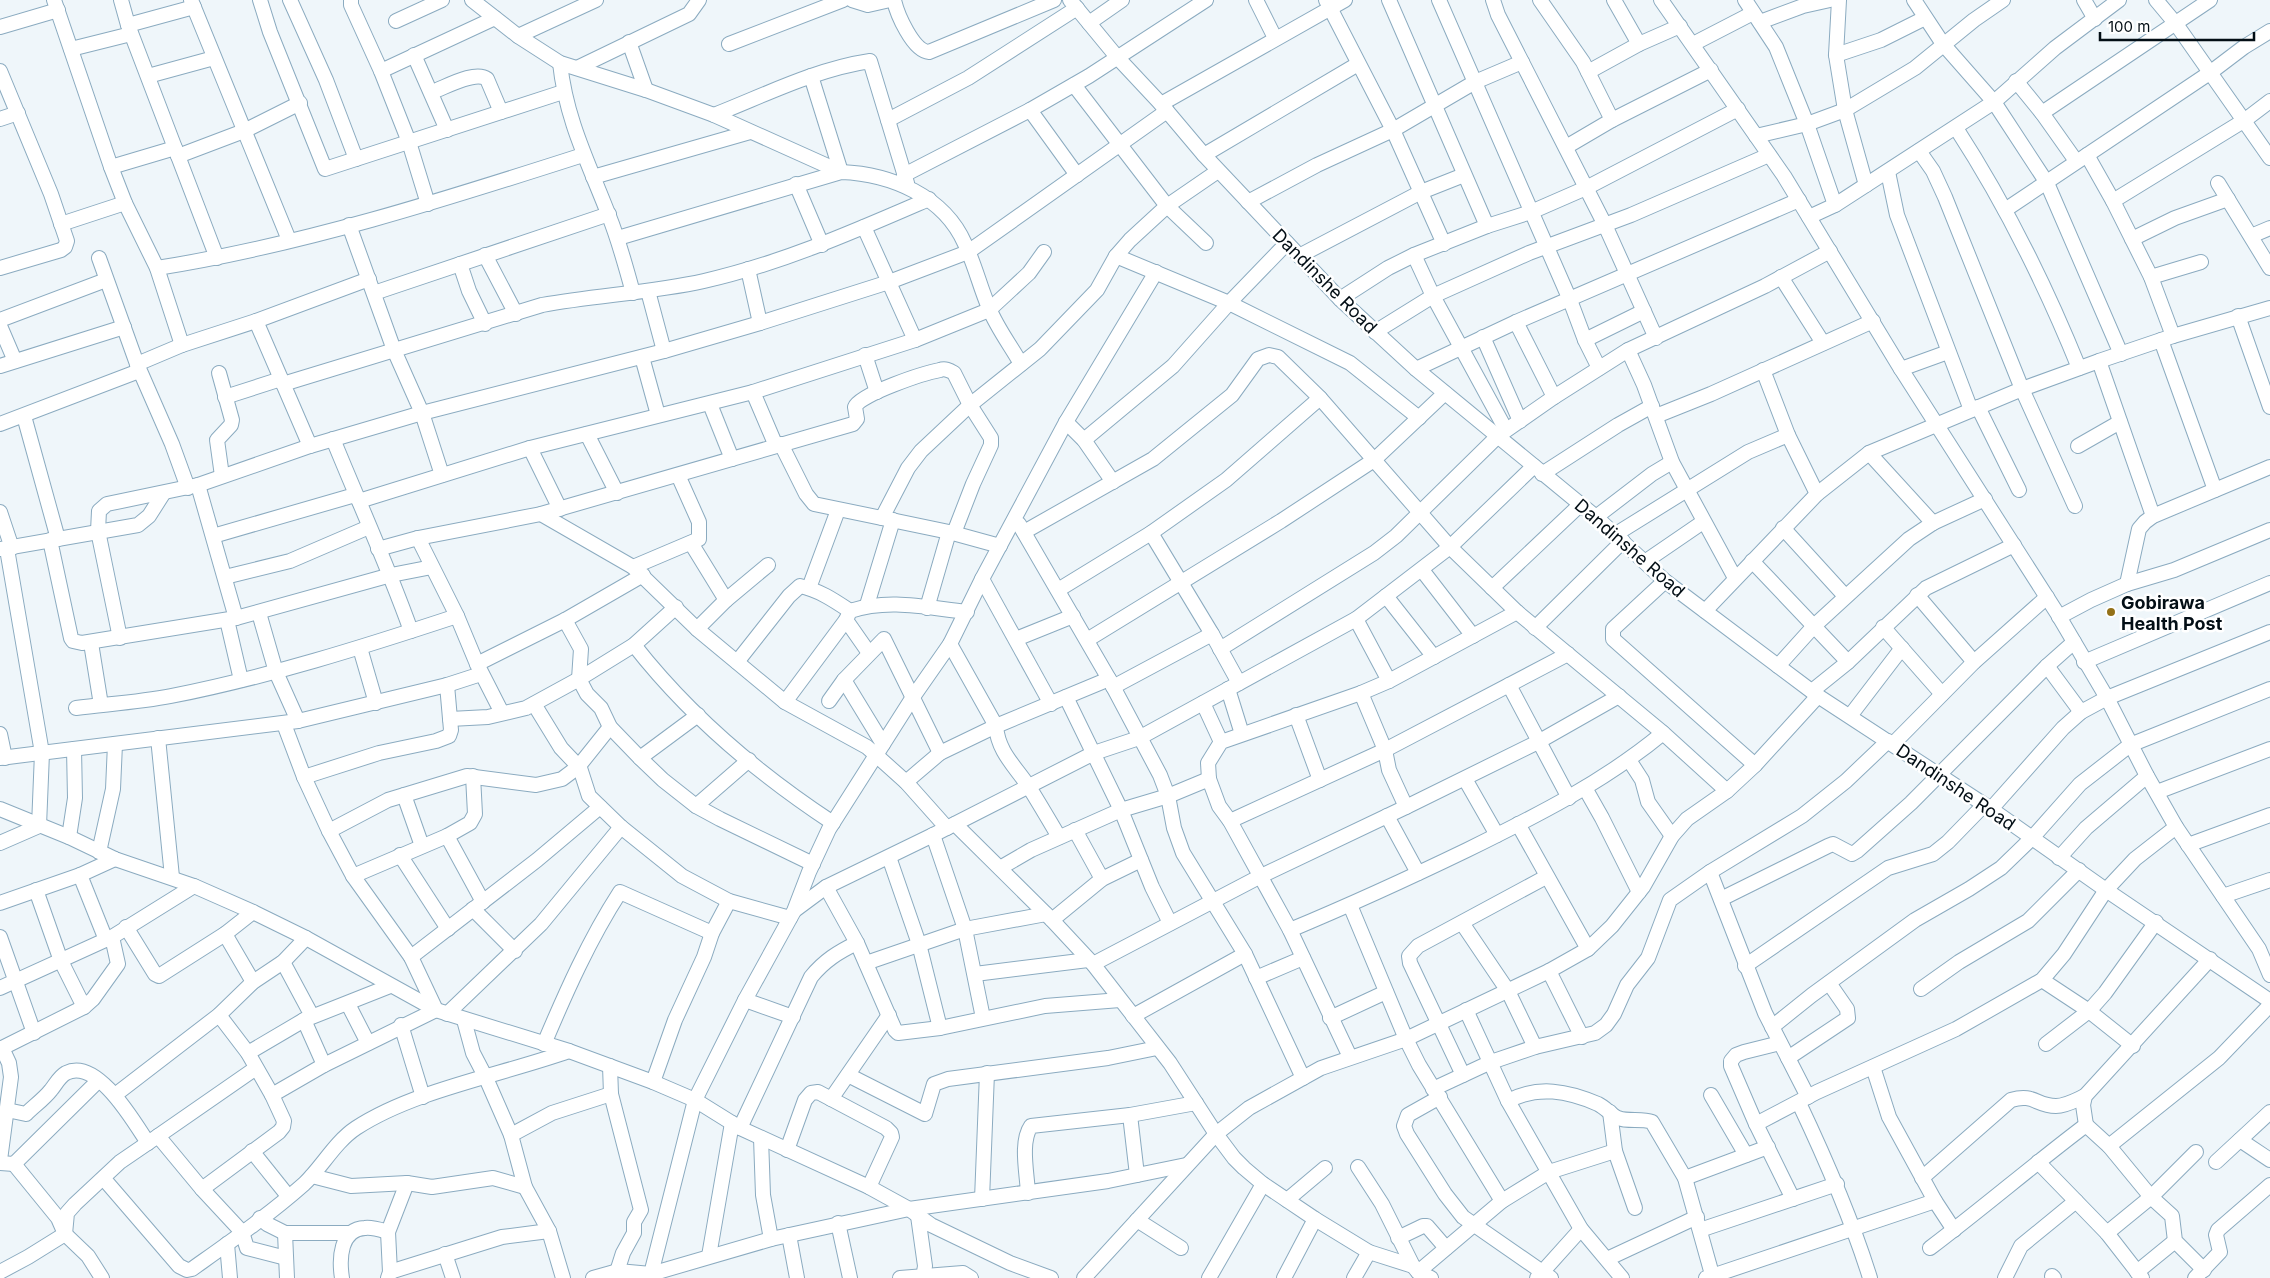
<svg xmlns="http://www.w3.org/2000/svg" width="2270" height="1278" font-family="Inter,sans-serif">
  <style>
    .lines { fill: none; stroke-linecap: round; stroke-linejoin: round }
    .minor-casing { stroke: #8babc0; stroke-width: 16 }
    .minor { stroke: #fff; stroke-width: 14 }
    .poi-dot { fill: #937118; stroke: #fff; stroke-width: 2 }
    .labels { text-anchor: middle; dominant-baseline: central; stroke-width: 5; stroke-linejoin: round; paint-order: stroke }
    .street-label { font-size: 18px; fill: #030e15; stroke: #fff }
    .poi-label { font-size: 18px; font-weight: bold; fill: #030e15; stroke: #fff; text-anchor: start }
  </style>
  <rect width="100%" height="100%" fill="#eff6fa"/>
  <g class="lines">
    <defs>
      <g id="minor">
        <path d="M54,0L111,167L125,203L157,268L182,345"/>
        <path d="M121,0L128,25L217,258"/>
        <path d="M191,0L289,240"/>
        <path d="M260,0L270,32L325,169L563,92"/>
        <path d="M290,0L326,80L356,159"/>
        <path d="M351,0V5L381,71L409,142L428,204"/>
        <path d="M472,0L518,36L560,63L646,90L714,115L841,172"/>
        <path d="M852,0L868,5L890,0"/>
        <path d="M894,0C897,14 913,51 929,52L1054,0"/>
        <path d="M1070,0L1117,57L1161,104L1204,155L1340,299L1416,369L1596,517L1665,581L1818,696L1991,809L2106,890L2270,1001"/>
        <path d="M1256,0L1275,38"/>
        <path d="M1326,0L1393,130L1444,244"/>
        <path d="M1389,0L1487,226"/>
        <path d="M1439,0L1570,300L1585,340L1599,368"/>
        <path d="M1493,0L1498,15L1605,225L1656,338"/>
        <path d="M1540,0L1583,62L1612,120"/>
        <path d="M1614,0L1639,44"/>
        <path d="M1661,0L1784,176L1901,369L2057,613L2107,698L2147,776L2176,827L2259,949L2270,975"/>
        <path d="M1745,0L1776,47L1807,124L1835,205"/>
        <path d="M1839,0L1836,55L1845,110L1866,185"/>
        <path d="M1914,0L1943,44L1994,102L2047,183L2121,354"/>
        <path d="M2084,0L2095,19"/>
        <path d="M2156,0L2176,24L2270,158"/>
        <path d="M396,21L442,0"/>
        <path d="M1760,22L1803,6L1830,0"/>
        <path d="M1089,23L1122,0"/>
        <path d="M128,25L194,7"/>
        <path d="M0,27L58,10"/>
        <path d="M518,36L596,0"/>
        <path d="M629,42L646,90"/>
        <path d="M729,44L843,0"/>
        <path d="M1693,44L1753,13"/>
        <path d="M71,49L131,34"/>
        <path d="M414,55L447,130"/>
        <path d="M1836,55L1881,40L1925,18"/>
        <path d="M560,63C566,120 589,164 609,216C619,241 626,267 633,293"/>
        <path d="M577,68L689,14L699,0"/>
        <path d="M0,71L51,194L67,241L65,247L61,250L0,268"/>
        <path d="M381,71L495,18"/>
        <path d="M1588,72L1639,44L1680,26"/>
        <path d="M148,76L214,58"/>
        <path d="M811,76L841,172"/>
        <path d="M2016,81L2042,113L2076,161"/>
        <path d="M1074,85L1167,206L1206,243"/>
        <path d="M432,92C446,87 475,70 487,79L501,112"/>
        <path d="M1161,104L1345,0"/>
        <path d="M1030,110L1077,175"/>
        <path d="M2042,113L2210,0"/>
        <path d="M714,115C765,95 816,69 870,61L907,183"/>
        <path d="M0,119L18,113"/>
        <path d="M888,120L968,78L1077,8"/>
        <path d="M1956,128C2006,205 2045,284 2079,368"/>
        <path d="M1756,136L1807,124L1845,110L1915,68L1974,20L2003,0"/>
        <path d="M1566,147L1612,120L1711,70"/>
        <path d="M1919,151L1933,171L1945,197L2022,389L2075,506"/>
        <path d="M1204,155L1358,64"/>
        <path d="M2087,155L2113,201L2151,277L2173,336"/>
        <path d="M178,156L244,131L300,103"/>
        <path d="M111,167L175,148"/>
        <path d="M1888,172L1897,215L1971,410"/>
        <path d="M904,175L1030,110L1089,76L1206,0"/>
        <path d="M593,177L750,132"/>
        <path d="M2218,183L2270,268"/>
        <path d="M796,184L822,245"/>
        <path d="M2113,201L2245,120L2270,101"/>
        <path d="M1248,202L1317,165L1393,130L1475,82L1522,62"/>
        <path d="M2005,210L2211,72L2244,47L2270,31"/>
        <path d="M1809,217L1835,205L1994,102L2055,48L2119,0"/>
        <path d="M61,224L125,203"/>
        <path d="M349,225L394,350L422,413L442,475"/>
        <path d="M864,227L915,340"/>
        <path d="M2251,236L2270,228"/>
        <path d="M618,238L841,172C891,174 944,196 965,244C975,265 980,287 989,308C997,328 1011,346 1021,364"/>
        <path d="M2132,239L2175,218L2228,199"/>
        <path d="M485,255L516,314"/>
        <path d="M1414,255L1433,296L1506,430"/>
        <path d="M1116,256L1229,303L1350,363L1419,418"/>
        <path d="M1299,256L1421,192L1464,175"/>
        <path d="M99,258L137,364L172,444L188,488"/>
        <path d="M460,264L469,291L485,324"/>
        <path d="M157,268C302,245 443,200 583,155"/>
        <path d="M748,269L760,323"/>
        <path d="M1781,277L1823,343"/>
        <path d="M2151,277L2201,262"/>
        <path d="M648,291L664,351"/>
        <path d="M374,293L609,214"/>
        <path d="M1340,299L1388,268L1414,255L1487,226L1531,212L1586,188L1738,109"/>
        <path d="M2238,316L2270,407"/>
        <path d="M0,320L106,280"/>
        <path d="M256,321L310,446"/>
        <path d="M1516,322L1554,397"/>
        <path d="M0,326L15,361"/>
        <path d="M1375,332L1433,296L1529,253L1631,215L1769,155"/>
        <path d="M1483,337L1520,421"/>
        <path d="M1585,340L1644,311"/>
        <path d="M2161,340L2215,490"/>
        <path d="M1628,350L1644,385L1672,462L1735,578"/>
        <path d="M865,355L877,392"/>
        <path d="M642,357L658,415"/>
        <path d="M2099,361L2153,516"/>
        <path d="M137,364L182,345L256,321L369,279"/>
        <path d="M0,366L124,327"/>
        <path d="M1416,369L1516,322L1799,200"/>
        <path d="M1901,369L1948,352"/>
        <path d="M1763,370L1788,435L1817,494"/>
        <path d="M219,373L232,420L231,425L217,440L222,476"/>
        <path d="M283,384L542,305C596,295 650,293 704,281C783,263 855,231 929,199"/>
        <path d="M753,392L776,446"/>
        <path d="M225,397L281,379"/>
        <path d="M710,404L732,459"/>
        <path d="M1978,407L2019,490"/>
        <path d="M24,416L58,539"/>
        <path d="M1656,416L1711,394L1873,321"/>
        <path d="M1066,422L1084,440L1113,482"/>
        <path d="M0,424L139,371"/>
        <path d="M587,434L617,493"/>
        <path d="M333,439C359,503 388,566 411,631"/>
        <path d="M1084,440L1173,366L1229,303L1287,243"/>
        <path d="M781,444L806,494L814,504L949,532L1000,546"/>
        <path d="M2078,446L2120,422"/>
        <path d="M530,448L560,509"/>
        <path d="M1869,453L1933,523"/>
        <path d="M1542,474L1618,425L1652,406"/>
        <path d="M198,485L236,618"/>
        <path d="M359,501L530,448L753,392L915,340L989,310L1029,273L1044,252"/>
        <path d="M0,512L12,548"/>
        <path d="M541,514L633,567L697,629L785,702L867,747L906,782L947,828"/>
        <path d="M1596,517L1652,474L1672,462"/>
        <path d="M882,518L908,468L921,451L970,405L1040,349L1097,290L1116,256L1130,240L1167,206L1218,171"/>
        <path d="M1019,524L1109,679L1160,775L1168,796L1174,828L1183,853L1245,954L1303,1078"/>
        <path d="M1783,528L1845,596"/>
        <path d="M1024,532L1153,459L1232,395L1258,359L1269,355L1278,357L1320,398L1450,547L1517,612L1663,733L1727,791"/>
        <path d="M1151,533L1212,634L1239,683"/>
        <path d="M1616,534L1748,452L1788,435"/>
        <path d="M213,536L355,495"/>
        <path d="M418,538L457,616L477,664L502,713"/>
        <path d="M50,540L71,638L73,641L82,643L236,618L391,575L432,567"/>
        <path d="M691,543L726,600L697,629"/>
        <path d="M0,549L138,525L149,516L163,494"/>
        <path d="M378,549L418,538L541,514L853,424L857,419L855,407C860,394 924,373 940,370C945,368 949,370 954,373L970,405L991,438V445L973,484L954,533"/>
        <path d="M1646,561L1703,522"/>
        <path d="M1752,561L1848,662"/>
        <path d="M633,567L699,539V522L678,475"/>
        <path d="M1422,570L1473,636"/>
        <path d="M225,577L290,561L369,527"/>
        <path d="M982,579L1051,704"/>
        <path d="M1665,581L1613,629V639L1755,765"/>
        <path d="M2127,584L2139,529L2145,522L2153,516L2270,467"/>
        <path d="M809,588L838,510"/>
        <path d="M1492,588L1581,504"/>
        <path d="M1058,590L1151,533L1226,480L1320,398"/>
        <path d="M1917,595L1974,662"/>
        <path d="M1386,596L1434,657"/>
        <path d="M726,600L768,565"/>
        <path d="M867,605L893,520"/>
        <path d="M927,608L949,532"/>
        <path d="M1705,611L1817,494L1869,453L2022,389L2099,361L2173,336L2270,308"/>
        <path d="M259,613L276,672L298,721"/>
        <path d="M2059,617L2091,600L2127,584L2174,570L2270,530"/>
        <path d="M1356,619L1389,681"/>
        <path d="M227,620L241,680"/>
        <path d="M565,620L581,649L579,679L587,694L601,708L610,727L640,758L663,780L696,806L720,819L813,864"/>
        <path d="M846,620L869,653"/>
        <path d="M1883,627L1942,694"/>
        <path d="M1535,628L1623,541"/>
        <path d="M120,638L98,531L99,511L107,504L198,485L310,446L422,413L664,351L760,323L889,282L968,252L1167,111"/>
        <path d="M1016,639L1073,616"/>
        <path d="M1087,640L1281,521L1374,460L1445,393"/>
        <path d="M91,643L101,705"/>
        <path d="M950,644L996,726C998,752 1015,766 1029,787C1039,803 1049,820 1059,837"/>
        <path d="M634,645C688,714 760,775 833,823"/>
        <path d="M360,648L376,703"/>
        <path d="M1220,649L1374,553L1396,536L1498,436L1554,397L1628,350L1765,286L1830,251"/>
        <path d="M737,662L789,596L800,586C819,590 835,601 850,611"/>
        <path d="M2084,662L2270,583"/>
        <path d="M477,664L565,620L643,575"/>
        <path d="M1778,666L1814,626L1909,539L1933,523L1985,499"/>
        <path d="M2047,666L2081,712"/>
        <path d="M844,680L883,744"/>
        <path d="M1509,685L1569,798"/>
        <path d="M1113,687L1212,634"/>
        <path d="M1228,689L1242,734"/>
        <path d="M1812,691L1848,662L1926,588L2014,545"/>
        <path d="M1361,693L1385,750L1389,770L1406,807"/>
        <path d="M1066,697L1121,810L1152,887L1170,923"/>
        <path d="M829,701L844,680L884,639L940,753"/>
        <path d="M785,702L846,620L850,611C889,598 928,608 967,612"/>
        <path d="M1203,703L1221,742"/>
        <path d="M534,704L561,748L580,768L589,796L621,827L682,876L729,901L790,918"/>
        <path d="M76,708C108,704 140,702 171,696C268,677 363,647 457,616"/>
        <path d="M1296,715L1320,780"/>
        <path d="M1850,716L1902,648"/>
        <path d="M450,719L488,717L526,708L579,679L634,645L676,607"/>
        <path d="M0,734L5,758"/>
        <path d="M158,738L172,877"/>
        <path d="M1893,744L1974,662L2047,597"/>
        <path d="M0,758L298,721L447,685L481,674"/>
        <path d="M640,758L698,715"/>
        <path d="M1629,760L1642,780L1648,802L1672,836"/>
        <path d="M304,777L379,753L436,741L449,736L451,730L447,685"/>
        <path d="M1209,779L1208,763L1221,742L1361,693L1389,681L1517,612"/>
        <path d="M1465,779L1497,835"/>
        <path d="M906,782L940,753L996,726L1109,679"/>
        <path d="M1585,788L1602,818L1639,892"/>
        <path d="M2157,792L2270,749"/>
        <path d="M404,795L422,846"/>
        <path d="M696,806L749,760"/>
        <path d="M0,809L69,837L115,859L194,886L253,912L306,938L436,1010L569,1051L653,1082L695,1100L740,1128L869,1187L909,1209L931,1225L1010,1263L1051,1278"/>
        <path d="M1991,809L2063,728L2081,712L2107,698L2270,632"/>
        <path d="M1387,816L1418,873"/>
        <path d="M1230,821L1385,750L1568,654"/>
        <path d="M955,824L1052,920L1093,964L1170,1063L1216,1134L1234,1158L1244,1168L1263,1184L1315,1219L1369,1252L1413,1266L1418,1272L1431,1278"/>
        <path d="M1518,824L1588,949"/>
        <path d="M1075,830L1102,879"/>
        <path d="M329,831L388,800L467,776L536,785L562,779L578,767L610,727"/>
        <path d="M933,835L965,929L983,1018"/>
        <path d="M447,836L483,902"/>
        <path d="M69,837L75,798L74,749"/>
        <path d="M0,843L39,826L42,753L7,549"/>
        <path d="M2188,845L2270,815"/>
        <path d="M99,852L113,789L115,744"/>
        <path d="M400,855L448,929"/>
        <path d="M889,857L919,944L940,1028"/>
        <path d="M2059,858L2086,828L2147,776"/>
        <path d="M1000,868L1031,850L1121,810L1168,796L1209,779L1219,806L1230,821L1290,930L1350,1057"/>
        <path d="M1710,872L1765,1013L1808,1097"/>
        <path d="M80,875L106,940"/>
        <path d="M353,876L447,836L470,823L475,814L473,776"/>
        <path d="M826,887L857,943L895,1030L898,1033L940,1028L1045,1006L1120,1000"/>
        <path d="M36,890L61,961L84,1007"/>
        <path d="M2223,896L2270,880"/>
        <path d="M1721,899L1828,846L1833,844L1852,854L1857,851L1911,803L2047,666L2074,642"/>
        <path d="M0,903L80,875L115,859"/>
        <path d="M1350,905L1406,1039L1419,1065L1502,1201"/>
        <path d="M473,909L515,951"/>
        <path d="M795,910L826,887L933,835L1094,753L1139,738L1356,619L1450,547L1534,466"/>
        <path d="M1052,920L1102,879L1141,860"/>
        <path d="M1462,923L1508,991L1535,1047"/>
        <path d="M126,927L155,974L159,976L225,934L253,912"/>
        <path d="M1290,930C1350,905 1409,878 1467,850C1536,816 1604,782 1663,733"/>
        <path d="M225,934L253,982"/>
        <path d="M0,937L34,1033"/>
        <path d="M411,957L537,860L600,807"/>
        <path d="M283,962L312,1016"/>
        <path d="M866,963L965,929L1046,914"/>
        <path d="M1093,964L1259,877L1406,807L1538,742L1619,696"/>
        <path d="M1745,966L1888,868L1933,854L1948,842L1983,806"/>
        <path d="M1549,971L1582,1037"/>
        <path d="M975,974L1088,960"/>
        <path d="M1256,978L1303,958"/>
        <path d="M2042,980L2089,1011L2133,1046"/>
        <path d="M0,988L112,937L194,886"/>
        <path d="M1921,989L1959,962L2028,921L2079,870"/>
        <path d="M745,1000L793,1017"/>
        <path d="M348,1004L368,1043"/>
        <path d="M1466,1010L1508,1101L1581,1229L1622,1278"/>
        <path d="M447,1014L541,924L621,827"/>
        <path d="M1133,1016L1245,954"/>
        <path d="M1330,1018L1386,992"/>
        <path d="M304,1020L324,1065"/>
        <path d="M464,1020L473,1053L486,1078L511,1135L525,1187L549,1231L563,1278"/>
        <path d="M401,1025L423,1097"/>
        <path d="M1772,1027L1812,995L1915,920L1969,889L2001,868L2032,838L2080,784L2130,745L2270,689"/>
        <path d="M1780,1043L1744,1052L1736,1055L1731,1061V1066L1756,1124L1793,1199"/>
        <path d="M544,1044C566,992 589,940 620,892L712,933"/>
        <path d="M2046,1044L2089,1011L2105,993L2156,922"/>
        <path d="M0,1049L84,1007L93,999L118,964L112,937"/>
        <path d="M248,1053L304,1020L390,986"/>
        <path d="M1788,1058L1848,1018L1847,1009L1829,983"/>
        <path d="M610,1066L611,1094L641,1210L634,1222V1233L623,1253L615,1278"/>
        <path d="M1873,1067L1889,1117L1935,1201"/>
        <path d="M848,1075L925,1114L934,1084L948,1079L1108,1058L1157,1048"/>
        <path d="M1463,1075L1410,963L1409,956L1418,946L1546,877"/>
        <path d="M653,1082L675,1020L704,957L712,933L729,901"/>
        <path d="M1433,1089L1491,1062L1535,1047L1595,1033L1606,1025L1614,1014L1627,985L1648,958L1670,900L1710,872L1802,816L1846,781L1888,741"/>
        <path d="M115,1095L219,1015L253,982L283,962L306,938"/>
        <path d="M272,1095L324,1065L436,1010L411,957L353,876L329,831L304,777L284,724"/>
        <path d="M1711,1095L1746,1155"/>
        <path d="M1440,1097L1408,1115L1404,1126L1407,1134L1445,1194L1463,1217L1551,1278"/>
        <path d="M831,1099L889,1015"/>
        <path d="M1508,1101C1538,1085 1568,1091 1598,1104C1606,1108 1611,1115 1618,1118C1628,1122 1642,1118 1652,1122L1685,1178L1713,1278"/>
        <path d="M1799,1103C1826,1160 1851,1217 1870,1278"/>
        <path d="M7,1110L26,1114C34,1106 44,1099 51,1090C56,1084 59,1077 66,1073C97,1057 134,1122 148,1143"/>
        <path d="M1610,1112L1615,1151L1635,1208"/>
        <path d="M1130,1115L1137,1175"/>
        <path d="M1756,1124L1817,1092L1956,1029L2042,980L2064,954L2106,890L2135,859L2176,827"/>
        <path d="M2086,1125L2083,1105L2085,1096L2210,959"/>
        <path d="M740,1128L811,977C824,961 838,952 857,943"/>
        <path d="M511,1135L552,1113L611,1094"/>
        <path d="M158,1136L256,1068"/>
        <path d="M761,1138L763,1195L771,1239"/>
        <path d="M2240,1140L2270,1160"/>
        <path d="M2109,1146L2151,1197L2172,1216L2175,1241L2204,1270"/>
        <path d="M787,1150L805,1100L811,1093L818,1092L886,1128L891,1133L892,1137L869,1187"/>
        <path d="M252,1151L288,1196"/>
        <path d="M0,1160L11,1077L9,1063L2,1048"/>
        <path d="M2038,1162L2107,1233L2142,1278"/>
        <path d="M2216,1162L2270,1112"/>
        <path d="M0,1163L14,1164L98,1081"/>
        <path d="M14,1164L58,1218L65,1234L88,1256L102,1278"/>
        <path d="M1358,1167L1382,1204L1413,1266"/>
        <path d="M312,1176L351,1186L407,1183L432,1187L493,1178L525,1187"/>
        <path d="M1685,1178L1768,1147"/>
        <path d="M1922,1178L2011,1100C2034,1093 2036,1106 2056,1106C2066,1106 2076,1100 2085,1096"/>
        <path d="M104,1179L179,1266L187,1270L192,1269C230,1242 269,1215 304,1184C322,1167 335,1142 356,1128C414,1090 502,1075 569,1051"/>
        <path d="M202,1189L279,1132L283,1127L284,1121L272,1095L248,1053L219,1015"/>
        <path d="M1028,1193C1027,1173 1020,1142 1031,1126L1130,1115L1196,1103"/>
        <path d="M982,1199L987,1073"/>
        <path d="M1287,1200L1325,1168"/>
        <path d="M918,1216L925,1266L923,1278"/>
        <path d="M260,1218L267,1224L285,1233H349"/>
        <path d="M1137,1220L1181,1248"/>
        <path d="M838,1223L850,1278"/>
        <path d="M1700,1230L1837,1184"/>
        <path d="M285,1233L287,1278"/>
        <path d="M2107,1233L2151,1197L2196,1152"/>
        <path d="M789,1235L797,1278"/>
        <path d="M1398,1238L1423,1226H1427L1446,1248"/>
        <path d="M227,1244L230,1278"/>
        <path d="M1930,1248C1983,1208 2033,1165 2086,1125L2109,1146L2219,1058L2270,1005"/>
        <path d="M445,1254L453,1278"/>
        <path d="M709,1256L732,1123"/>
        <path d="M1607,1259L1697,1217"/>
        <path d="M0,1272L28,1257L65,1234L67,1213L75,1204L120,1162L158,1136L202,1189L242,1232L247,1248L286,1258"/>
        <path d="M390,1272L502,1237L549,1231"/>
        <path d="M1418,1272L1502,1201L1549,1172L1615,1151"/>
        <path d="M2137,1272L2175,1241"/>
        <path d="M651,1274L695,1100L745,1000L794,911L809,872L829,829L913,697L950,644L982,579L1066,422L1156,272"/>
        <path d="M2052,1276L2054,1278"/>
        <path d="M342,1278C339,1259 340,1229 365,1228C372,1227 381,1230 388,1232"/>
        <path d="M388,1278L390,1272L388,1232L407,1183"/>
        <path d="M593,1278L618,1271L651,1274L771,1239L909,1209L1108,1181L1186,1165"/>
        <path d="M900,1278L963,1273L971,1278"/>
        <path d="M1084,1278L1216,1134L1249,1108L1321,1068L1406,1039L1549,971L1588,949L1612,926L1643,887L1672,836L1687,819L1727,791L1755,765L1818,696"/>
        <path d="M1209,1278L1263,1184"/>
        <path d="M1284,1278L1315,1219"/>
        <path d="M1354,1278L1369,1252"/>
        <path d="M1537,1278L1581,1229"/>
        <path d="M1706,1278L1935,1201L1954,1230"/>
        <path d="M2005,1278L2021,1246L2076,1201"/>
        <path d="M2195,1278L2220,1252L2216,1235L2218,1230L2270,1185"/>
      </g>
    </defs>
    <use href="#minor" class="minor-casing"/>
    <use href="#minor" class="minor"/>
  </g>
  <circle class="poi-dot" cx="2111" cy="612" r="5"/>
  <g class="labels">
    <g class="street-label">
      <text transform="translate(1325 281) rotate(45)">Dandinshe Road</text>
      <text transform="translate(1630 548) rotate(41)">Dandinshe Road</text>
      <text transform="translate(1956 787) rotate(34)">Dandinshe Road</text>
    </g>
    <g class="poi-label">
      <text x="2121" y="602">Gobirawa<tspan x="2121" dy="21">Health Post</tspan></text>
    </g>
  </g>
  <path d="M2100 32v8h154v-8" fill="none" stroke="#030e15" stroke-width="2.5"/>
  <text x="2108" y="32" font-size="15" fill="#030e15" stroke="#ffffff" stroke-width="4" paint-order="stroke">100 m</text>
</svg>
